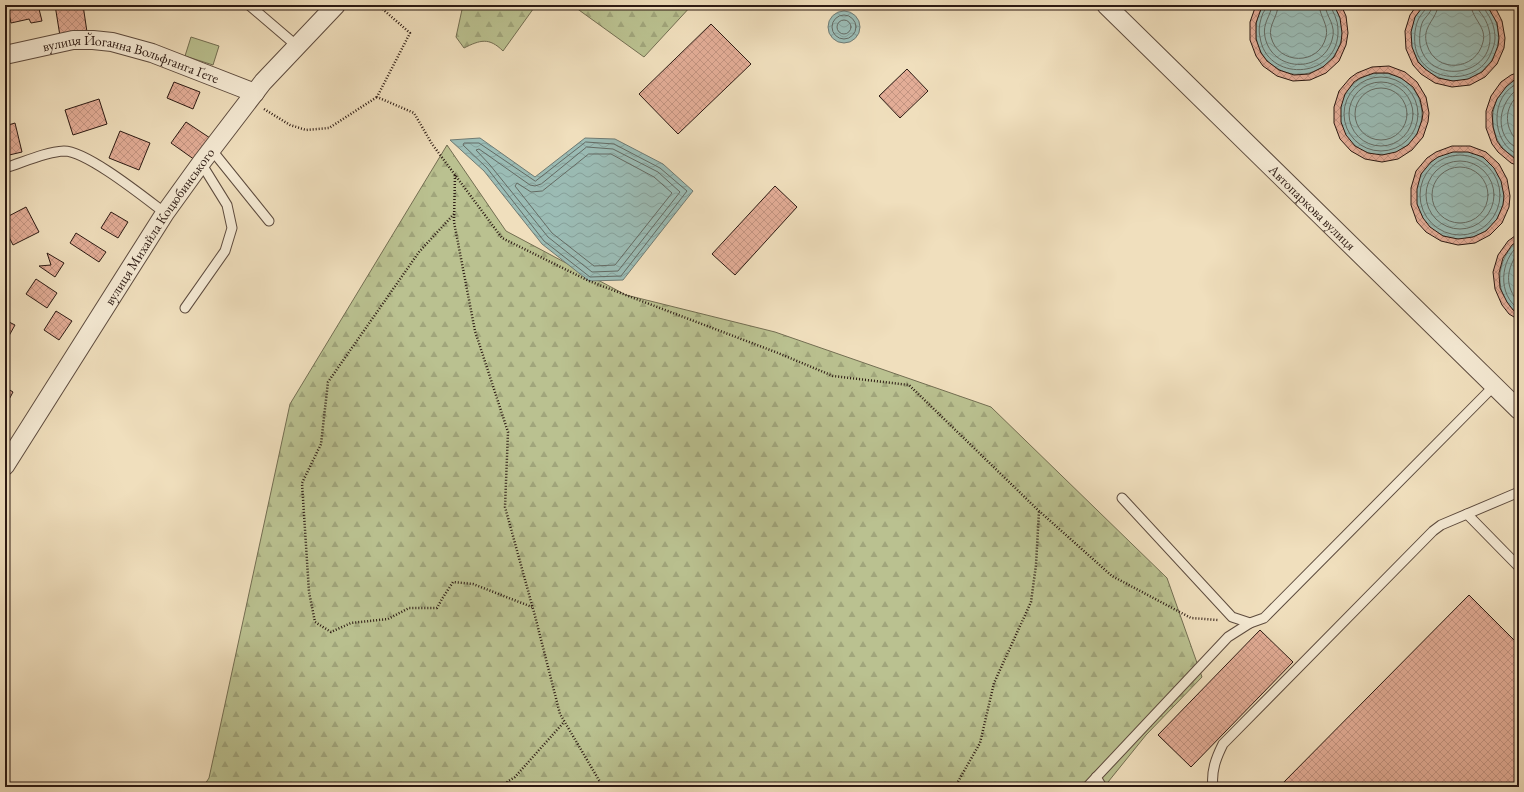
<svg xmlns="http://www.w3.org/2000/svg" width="1524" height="792" font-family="'EB Garamond',serif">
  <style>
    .forest { fill: url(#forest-firs); stroke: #736e52 }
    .park { fill: #bac190; stroke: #736e52 }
    .water { fill: url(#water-waves); stroke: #6f7b74 }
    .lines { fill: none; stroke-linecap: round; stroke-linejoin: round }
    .shore { stroke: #646b64; stroke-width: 1 }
    .building { fill: url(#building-cross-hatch); stroke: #2c1a13; fill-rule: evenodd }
    .service-casing { stroke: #5d4b3e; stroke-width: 11 }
    .minor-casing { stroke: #5d4b3e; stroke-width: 20 }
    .path { stroke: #2c1a13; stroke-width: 2.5; stroke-dasharray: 1 2; stroke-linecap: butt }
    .service { stroke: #f5ead4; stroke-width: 9 }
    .minor { stroke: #f5ead4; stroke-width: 18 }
    .labels { text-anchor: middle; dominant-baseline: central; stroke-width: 4; stroke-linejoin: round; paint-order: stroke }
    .street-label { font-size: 14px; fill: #2c1a13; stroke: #f5ead4 }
  </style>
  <defs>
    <pattern id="forest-firs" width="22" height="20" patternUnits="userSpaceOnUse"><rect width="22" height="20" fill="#bac190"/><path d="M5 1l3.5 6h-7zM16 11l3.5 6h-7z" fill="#a0a57b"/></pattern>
    <pattern id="water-waves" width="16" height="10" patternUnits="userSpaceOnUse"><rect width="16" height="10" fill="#9bbcb5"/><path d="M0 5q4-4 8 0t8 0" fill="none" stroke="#86a19b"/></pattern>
    <pattern id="building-cross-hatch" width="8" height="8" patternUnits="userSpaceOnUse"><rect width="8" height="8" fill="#e3ad97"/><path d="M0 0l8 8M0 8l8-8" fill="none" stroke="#c39481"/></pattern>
  </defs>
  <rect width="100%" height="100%" fill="#f0dfbd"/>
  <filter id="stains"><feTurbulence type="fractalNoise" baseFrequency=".005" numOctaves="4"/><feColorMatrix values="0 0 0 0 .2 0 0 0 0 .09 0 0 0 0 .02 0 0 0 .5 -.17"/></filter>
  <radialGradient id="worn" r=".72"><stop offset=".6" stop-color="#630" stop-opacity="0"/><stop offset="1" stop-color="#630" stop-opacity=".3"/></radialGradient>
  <g class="forest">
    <path d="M463,5H536L503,51C489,37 480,40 464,48L456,37Z"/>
    <path d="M572,5H692L644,57Z"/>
    <path d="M447,145L506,231L626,295L775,332L991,407L1167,578L1202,677L1146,735L1104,787H203L209,778L290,404Z"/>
  </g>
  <path class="park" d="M191,37L219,46L213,65L185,56Z"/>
  <g class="water">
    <path d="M1264,5H1334C1336,9 1339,14 1341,19C1347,42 1333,67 1309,73C1284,80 1256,60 1256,33C1256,23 1257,13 1264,5Z"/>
    <path d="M1424,5H1485C1495,14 1500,29 1498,43C1497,53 1492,61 1486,67C1453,104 1393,61 1415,17C1417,13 1421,9 1424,5Z"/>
    <circle cx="844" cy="27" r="16"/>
    <circle cx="1381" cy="114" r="41"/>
    <path d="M1519,79V159C1484,147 1484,91 1519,79Z"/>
    <path d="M480,138L535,177L585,138L615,139L663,164L693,191L623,280L589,281L542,244L484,171L450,140Z"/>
    <circle cx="1460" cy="195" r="44"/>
    <path d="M1519,240V314C1492,297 1495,258 1519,240Z"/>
  </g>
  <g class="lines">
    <g class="shore">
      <path d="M1267,5C1266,9 1265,10 1263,13C1260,21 1258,29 1260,37C1266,82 1335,80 1338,34C1338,30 1338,23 1336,19C1335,14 1331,10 1331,5"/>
      <path d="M1272,5C1271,16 1262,23 1265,37C1272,72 1322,74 1332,40C1337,25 1326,17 1325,5"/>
      <path d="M1278,5C1278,17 1268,25 1271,37C1278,65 1319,66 1326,37C1329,25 1320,17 1319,5"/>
      <path d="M1427,5C1426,10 1422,13 1419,18C1415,26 1414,36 1415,45C1420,83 1477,88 1491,53C1493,48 1495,44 1495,38C1495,29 1492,20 1487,13C1485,9 1483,9 1483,5"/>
      <path d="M1432,5C1432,12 1427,15 1423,21C1420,27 1419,37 1420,45C1428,84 1490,78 1490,38C1490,30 1487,22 1483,16C1480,12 1478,10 1477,5"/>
      <path d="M1438,5C1437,20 1421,26 1427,45C1436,74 1476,71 1483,42C1487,27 1472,19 1471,5"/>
      <circle cx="844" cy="27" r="12"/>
      <circle cx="844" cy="27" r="7"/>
      <circle cx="1381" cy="114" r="37"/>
      <circle cx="1381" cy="114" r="32"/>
      <path d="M1519,83C1489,94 1490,144 1519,155"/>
      <path d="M1519,88C1502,99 1494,125 1509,142C1512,145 1516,147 1519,150"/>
      <circle cx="1381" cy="114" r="26"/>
      <path d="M1519,95C1503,107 1504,130 1519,142"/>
      <path d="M586,142L614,144L660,168L687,191L621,276L590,277L544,241L487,168L463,145L464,143H479L535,181Z"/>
      <path d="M587,147L613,149L658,172L680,192L618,271L592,272L548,237L490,165L476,150L479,149L530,185L535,186L541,184Z"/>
      <path d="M589,154H611L654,177L672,193L615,265L594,266L552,233L515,186L517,183L531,192L542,191Z"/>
      <circle cx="1460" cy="195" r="40"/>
      <circle cx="1460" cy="195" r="34"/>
      <circle cx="1460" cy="195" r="28"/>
      <path d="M1519,245C1500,260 1497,295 1519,309"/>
      <path d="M1519,251C1506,269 1504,286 1519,303"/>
    </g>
  </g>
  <g class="building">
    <path d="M11,5H38L42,21L31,23L29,19L11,23L7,6Z"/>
    <path d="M55,5H83L87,32L60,36Z"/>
    <path d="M1256,5H1264L1261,9L1256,23V39L1261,53L1267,61L1279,70L1294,75L1309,74L1323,67L1334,57L1341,43L1342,33L1340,18L1334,5H1341L1346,16L1348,33L1346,45L1339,61L1326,73L1310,80L1293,81L1277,76L1263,66L1256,56L1250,40V22Z"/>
    <path d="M1417,5H1424L1415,17L1411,32L1412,47L1418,62L1425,69L1438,78L1453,81L1468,79L1482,72L1492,61L1498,46L1499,38L1497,23L1489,9L1485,5H1494L1502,21L1505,38L1504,48L1497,64L1485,77L1470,85L1452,87L1435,83L1421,74L1413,65L1406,49L1405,31L1410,15Z"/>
    <path d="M711,24L751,64L678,134L639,94Z"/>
    <path d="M1389,66L1405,72L1417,82L1426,97L1429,113L1428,122L1423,137L1412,150L1398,159L1382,162L1365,159L1351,151L1340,139L1334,123V107L1339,91L1350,78L1357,73L1372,67ZM1374,73H1388L1401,78L1413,87L1420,99L1423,113L1422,120L1417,134L1408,145L1396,152L1382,155L1368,153L1355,146L1346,135L1341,122V107L1345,94L1354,82L1360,78Z"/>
    <path d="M907,69L928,91L900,118L879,96Z"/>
    <path d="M1519,72V79L1514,80L1506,87L1497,99L1492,112L1493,127L1497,141L1502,148L1514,158L1519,159V166L1511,163L1498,152L1492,144L1486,128V111L1491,96L1501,82L1511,75Z"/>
    <path d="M174,82L200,92L193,109L167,98Z"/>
    <path d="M99,99L107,124L73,135L65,110Z"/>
    <path d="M186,122L210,138L195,160L171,143Z"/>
    <path d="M15,123L22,152L5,156V126Z"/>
    <path d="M120,131L150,143L139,170L109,158Z"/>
    <path d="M1452,146H1470L1486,152L1499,164L1507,179L1510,196L1509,207L1502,223L1490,235L1475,243L1458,245L1441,241L1426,232L1417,222L1411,205V188L1416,171L1427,158L1436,152ZM1453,152H1468L1483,157L1494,168L1501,181L1504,196L1503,205L1497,219L1486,231L1473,237L1458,239L1443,236L1430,227L1423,218L1417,204V189L1421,174L1431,162L1438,157Z"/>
    <path d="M775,186L797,207L735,275L712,254Z"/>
    <path d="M26,207L39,232L13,245L5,229V218Z"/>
    <path d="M111,212L128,222L118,238L101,228Z"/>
    <path d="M76,233L106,252L99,262L70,243Z"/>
    <path d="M1519,233V240L1512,245L1503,258L1499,273L1500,288L1507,302L1513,310L1519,314V320L1509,314L1502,305L1495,289L1493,272L1498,255L1508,241Z"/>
    <path d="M47,253L64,263L55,277L39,266L51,265Z"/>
    <path d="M36,279L57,293L47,308L26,294Z"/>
    <path d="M56,311L72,321L59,340L44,330Z"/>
    <path d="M5,320L15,325L5,343Z"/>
    <path d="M5,387L13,392L5,407Z"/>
    <path d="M1469,595L1519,645V787H1279Z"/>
    <path d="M1260,630L1293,662L1191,767L1158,735Z"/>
  </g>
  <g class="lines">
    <defs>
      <g id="service">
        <path d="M249,5L297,46"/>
        <path d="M211,149L269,221"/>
        <path d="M5,168C24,162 45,152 64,151C87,151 145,198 165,213"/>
        <path d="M185,308L225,251L232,228L227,205L201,163"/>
        <path d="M1122,498L1232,617L1250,623L1264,618L1494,386"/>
        <path d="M1467,514L1519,567"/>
        <path d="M1096,777L1102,787"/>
        <path d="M1087,787L1228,637L1250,623"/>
        <path d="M1213,787C1211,771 1216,758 1223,744L1433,531L1441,525L1519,492"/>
      </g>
      <g id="minor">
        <path id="s1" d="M1106,5L1519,410"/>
        <path id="s2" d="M5,55L73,40H93L112,42L152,53L255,93"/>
        <path id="s3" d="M5,466L165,213L201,163L263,82L336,5"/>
      </g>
    </defs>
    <use href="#service" class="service-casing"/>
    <use href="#minor" class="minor-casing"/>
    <g class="path">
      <path d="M378,5L410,33L377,97L414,113L432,144L502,238L589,281L778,353L833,376L909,385L1039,511L1112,576L1191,618L1218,620"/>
      <path d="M264,109L290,125L306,130L329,128L377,97"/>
      <path d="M455,175L454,222L475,331L508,432L505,507L535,616L560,714L603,787"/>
      <path d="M454,214L419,252L328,382L321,444L302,483L309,592L315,622L331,632L351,623L388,619L409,608H437L442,599L453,582L473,584L532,607"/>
      <path d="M507,782L514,787"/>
      <path d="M499,787L515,777L564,722"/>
      <path d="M955,787L980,743L994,683L1031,602L1036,565L1039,511"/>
    </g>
    <use href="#service" class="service"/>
    <use href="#minor" class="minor"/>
  </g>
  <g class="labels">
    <g class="street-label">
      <text stroke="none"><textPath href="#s2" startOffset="130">вулиця Йоганна Вольфганга Ґете</textPath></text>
      <text stroke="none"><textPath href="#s1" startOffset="289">Автопаркова вулиця</textPath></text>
      <text stroke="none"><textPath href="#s3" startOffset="285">вулиця Михайла Коцюбинського</textPath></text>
    </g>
  </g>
  <rect width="1524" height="792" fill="none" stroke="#f0dfbd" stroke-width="20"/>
  <rect x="6" y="6" width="1512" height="780" fill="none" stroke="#2c1a13" stroke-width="2"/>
  <rect x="10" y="10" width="1504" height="772" fill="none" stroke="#2c1a13"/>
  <rect width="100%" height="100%" filter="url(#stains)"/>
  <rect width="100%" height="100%" fill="url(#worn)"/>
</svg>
